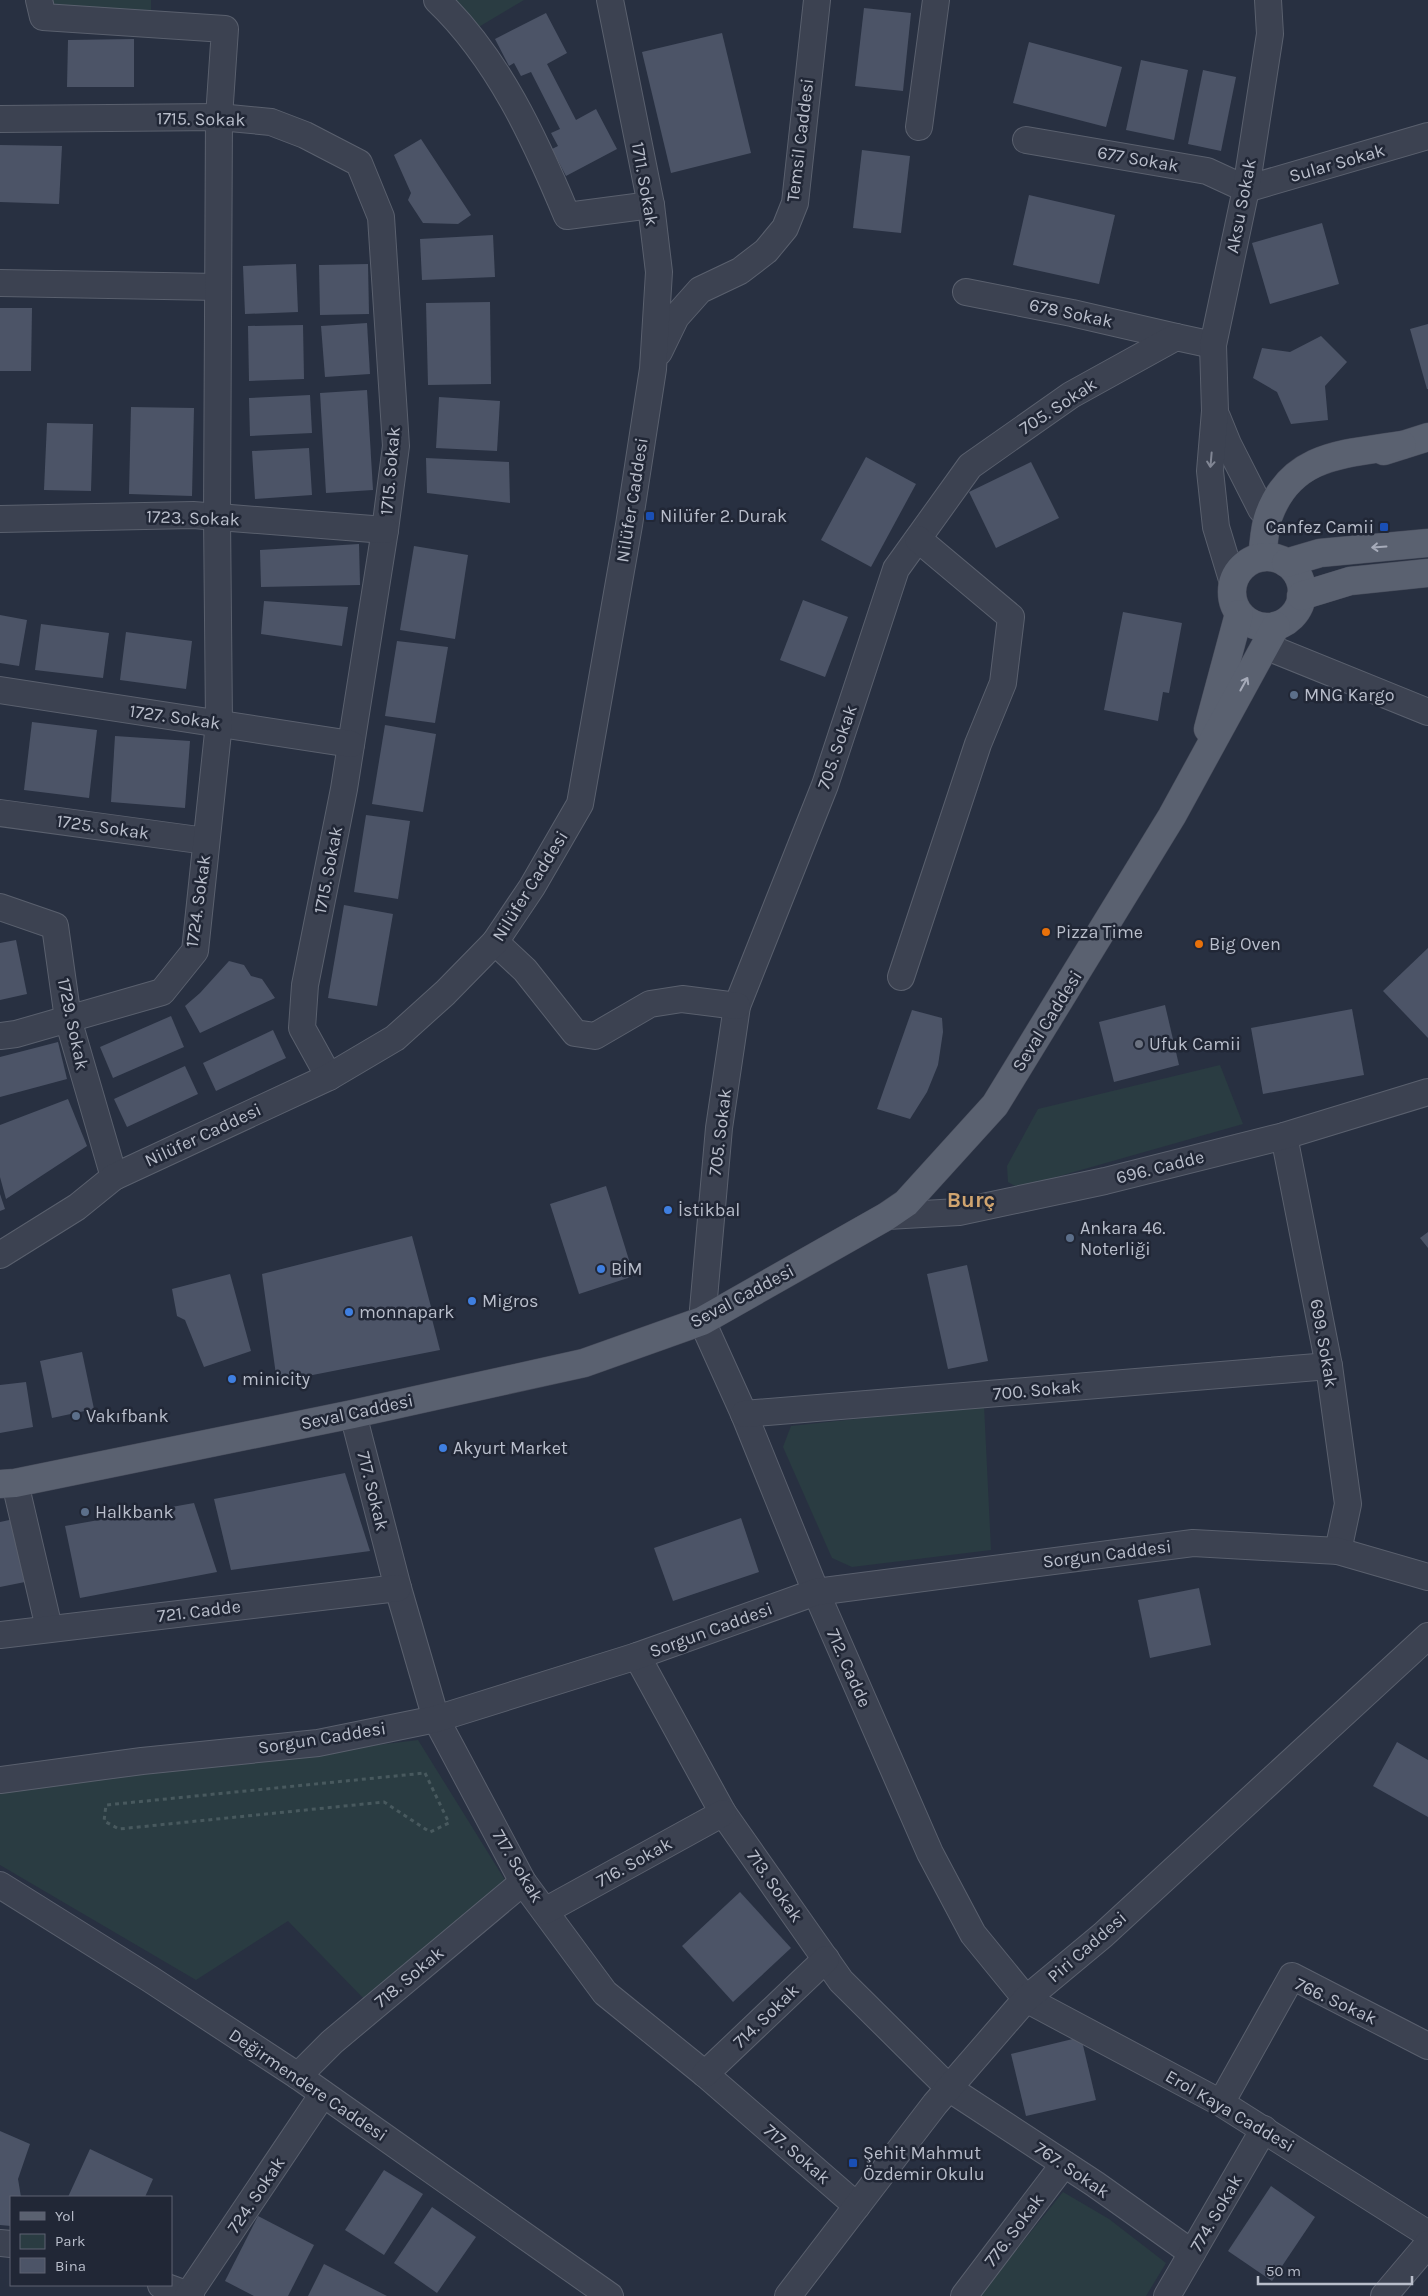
<svg xmlns="http://www.w3.org/2000/svg" width="1428" height="2296" font-family="Karla,sans-serif">
  <style>
    .green { fill: #2a3c42 }
    .building { fill: #4c5467 }
    .lines { fill: none; stroke-linecap: round; stroke-linejoin: round }
    .minor-casing { stroke: #5a606e; stroke-width: 28 }
    .major-casing { stroke: #464b5a; stroke-width: 29 }
    .path { stroke: #48595e; stroke-width: 3; stroke-dasharray: 4 4; stroke-linecap: butt }
    .minor { stroke: #3c4251; stroke-width: 26 }
    .major { stroke: #5a6170; stroke-width: 28 }
    .oneway { stroke: #818694 }
    .oneway2 { stroke: #a6abb9 }
    .transit-dot { fill: #1a4fb4; stroke: #212736; stroke-width: 2 }
    .service-dot { fill: #5c6f8a; stroke: #212736; stroke-width: 2 }
    .food-dot { fill: #e8710a; stroke: #212736; stroke-width: 2 }
    .worship-dot { fill: #6b7280; stroke: #212736; stroke-width: 2 }
    .shop-dot { fill: #3f7fe0; stroke: #212736; stroke-width: 2 }
    .labels { text-anchor: middle; dominant-baseline: central; stroke-width: 5; stroke-linejoin: round; paint-order: stroke }
    .street-label { font-size: 18px; fill: #b9becb; stroke: #212736 }
    .poi-label { font-size: 18px; fill: #b9becb; stroke: #212736; text-anchor: start }
    .district-label { font-size: 22px; font-weight: bold; fill: #d0a46f; stroke: #212736 }
  </style>
  <rect width="100%" height="100%" fill="#283041"/>
  <g class="green">
    <path d="M42,0H151V15H48Z"/>
    <path d="M454,0H524L472,31Z"/>
    <path d="M1220,1065L1243,1124L1021,1187L1015,1186L1008,1182L1007,1166L1038,1109Z"/>
    <path d="M984,1405L991,1550L852,1567L832,1558L783,1447L791,1426Z"/>
    <path d="M418,1740L505,1880L366,2001L288,1921L196,1980L0,1865V1791Z"/>
    <path d="M1063,2192L1109,2219L1166,2263L1146,2296H979Z"/>
  </g>
  <g class="building">
    <path d="M864,8L911,13L903,91L855,86Z"/>
    <path d="M546,13L567,53L547,64L576,120L596,109L617,149L566,176L552,149L558,146L551,133L560,129L531,72L521,76L514,63L509,66L495,39Z"/>
    <path d="M722,33L751,153L671,173L642,52Z"/>
    <path d="M134,39V87H67L68,40Z"/>
    <path d="M1029,42L1122,67L1106,127L1013,103Z"/>
    <path d="M1141,60L1188,70L1174,140L1126,130Z"/>
    <path d="M1203,70L1236,77L1221,151L1188,144Z"/>
    <path d="M421,139L471,215L458,224L423,223L408,200L411,193L394,155Z"/>
    <path d="M0,145L62,146L59,204L0,202Z"/>
    <path d="M862,150L910,156L901,233L853,228Z"/>
    <path d="M1029,195L1115,215L1099,284L1013,265Z"/>
    <path d="M1322,223L1339,284L1270,304L1252,243Z"/>
    <path d="M493,235L495,277L422,280L420,239Z"/>
    <path d="M296,264L298,312L245,314L243,266Z"/>
    <path d="M368,264L369,314L320,315L319,265Z"/>
    <path d="M490,302L491,384L428,385L426,303Z"/>
    <path d="M0,308H32L31,371H0Z"/>
    <path d="M367,323L370,374L325,377L321,326Z"/>
    <path d="M1428,324V389H1427L1410,329Z"/>
    <path d="M303,325L304,379L249,381L248,326Z"/>
    <path d="M1321,336L1347,362L1325,386L1328,420L1291,424L1277,392L1253,378L1262,348L1290,352Z"/>
    <path d="M367,390L373,490L326,493L320,393Z"/>
    <path d="M310,395L312,433L250,436L249,398Z"/>
    <path d="M439,397L500,401L497,451L436,448Z"/>
    <path d="M131,407L194,408L192,496L129,494Z"/>
    <path d="M47,423L93,424L91,491L44,490Z"/>
    <path d="M309,448L312,495L255,499L252,451Z"/>
    <path d="M866,457L916,484L871,567L821,540Z"/>
    <path d="M426,458L509,462L510,503L427,493Z"/>
    <path d="M1031,462L1059,518L996,548L969,492Z"/>
    <path d="M359,544L360,585L261,587L260,550Z"/>
    <path d="M414,546L468,555L455,639L400,630Z"/>
    <path d="M803,600L848,617L825,677L780,660Z"/>
    <path d="M264,601L348,607L342,646L261,634Z"/>
    <path d="M1123,612L1182,623L1169,693L1163,692L1158,721L1104,710Z"/>
    <path d="M0,615L27,620L19,666L0,663Z"/>
    <path d="M41,624L109,633L103,678L35,670Z"/>
    <path d="M126,632L192,641L186,689L120,680Z"/>
    <path d="M397,641L448,647L435,723L385,716Z"/>
    <path d="M32,722L97,730L89,798L24,790Z"/>
    <path d="M385,725L436,734L423,812L372,804Z"/>
    <path d="M115,736L190,741L185,808L111,802Z"/>
    <path d="M366,815L410,821L398,899L354,892Z"/>
    <path d="M344,905L393,914L377,1006L328,998Z"/>
    <path d="M16,940L27,994L0,1000V943Z"/>
    <path d="M1428,948V1038L1383,991Z"/>
    <path d="M229,961L244,965L251,976L262,979L275,998L200,1033L185,1006L200,993Z"/>
    <path d="M1165,1005L1179,1065L1114,1082L1099,1022Z"/>
    <path d="M1352,1009L1364,1075L1263,1094L1251,1028Z"/>
    <path d="M912,1010L942,1018L943,1032L938,1065L927,1092L910,1119L877,1109Z"/>
    <path d="M171,1016L184,1047L113,1078L100,1047Z"/>
    <path d="M273,1030L286,1058L216,1091L203,1063Z"/>
    <path d="M58,1042L67,1079L0,1097V1057Z"/>
    <path d="M185,1066L198,1094L127,1127L114,1099Z"/>
    <path d="M68,1099L87,1146L6,1199L0,1177V1125Z"/>
    <path d="M606,1186L634,1276L579,1294L550,1204Z"/>
    <path d="M0,1194L5,1209L0,1211Z"/>
    <path d="M1428,1232V1248L1420,1238Z"/>
    <path d="M412,1236L434,1318L432,1319L440,1350L277,1382L262,1274Z"/>
    <path d="M967,1265L988,1361L948,1369L927,1274Z"/>
    <path d="M230,1274L251,1351L204,1367L185,1320L177,1316L172,1289Z"/>
    <path d="M82,1352L94,1409L52,1418L40,1361Z"/>
    <path d="M26,1382L33,1427L0,1433V1385Z"/>
    <path d="M345,1473L370,1551L231,1570L214,1499Z"/>
    <path d="M194,1503L217,1572L80,1598L65,1526Z"/>
    <path d="M741,1518L759,1572L673,1601L654,1548Z"/>
    <path d="M14,1519L25,1582L0,1587V1522Z"/>
    <path d="M1199,1588L1211,1645L1150,1658L1138,1600Z"/>
    <path d="M1397,1742L1428,1760V1817L1373,1786Z"/>
    <path d="M740,1892L791,1948L733,2002L682,1946Z"/>
    <path d="M1081,2037L1096,2100L1026,2116L1011,2054Z"/>
    <path d="M0,2131L30,2144L18,2179L21,2197H11V2226L0,2225Z"/>
    <path d="M90,2149L153,2179L145,2197H68Z"/>
    <path d="M384,2170L423,2194L384,2255L345,2230Z"/>
    <path d="M1271,2186L1315,2217L1272,2281L1228,2251Z"/>
    <path d="M432,2207L476,2237L437,2293L394,2263Z"/>
    <path d="M258,2216L314,2245L288,2296H254L225,2281Z"/>
    <path d="M324,2264L387,2296H308Z"/>
  </g>
  <g class="lines">
    <defs>
      <g id="minor">
        <path d="M437,0C498,58 535,139 567,216L651,205"/>
        <path d="M0,119L219,117L271,122L305,135L359,163L381,217L396,446L385,530L344,789L305,985L302,1028L329,1077"/>
        <path d="M919,127L936,0"/>
        <path d="M1026,140L1207,171L1246,189"/>
        <path d="M1246,189L1428,136"/>
        <path d="M0,283L218,287"/>
        <path d="M966,292L1072,313L1176,337"/>
        <path d="M1213,345L1176,337L1071,395L970,466L896,569L825,785L737,1006L719,1128L702,1321L744,1414L816,1592L930,1853L973,1934L1026,1999L1221,2103L1428,2234"/>
        <path d="M659,352L676,317L700,290L740,271L766,251L785,228L795,203L817,0"/>
        <path d="M1217,417L1228,444L1261,509L1268,517"/>
        <path d="M0,519L193,515L385,530"/>
        <path d="M1233,583L1216,527L1210,471L1215,411L1213,345L1246,189L1270,34L1268,0"/>
        <path d="M1265,646L1428,712"/>
        <path d="M0,690L351,744"/>
        <path d="M0,813L206,841"/>
        <path d="M0,907L55,926L68,1019L114,1177"/>
        <path d="M495,942L525,970L575,1033L595,1036L650,1004L682,999L737,1006"/>
        <path d="M901,977L978,744L1003,683L1011,617L918,539"/>
        <path d="M0,1036L16,1034L162,992L195,951L219,723L217,517L219,117L225,29L43,17L39,0"/>
        <path d="M1284,1136L1329,1366L1348,1504L1338,1551"/>
        <path d="M887,1216L959,1212L1105,1181L1284,1136L1428,1092"/>
        <path d="M0,1255L77,1207L114,1177L329,1077L395,1038L445,993L495,942L532,887L580,804L629,525L653,369L659,272L651,205L610,0"/>
        <path d="M353,1414L398,1588L436,1719L523,1882L605,1993L705,2074L857,2206"/>
        <path d="M744,1414L1329,1366"/>
        <path d="M15,1483L49,1628"/>
        <path d="M0,1635L398,1588"/>
        <path d="M637,1656L723,1813L841,1981L950,2089L1095,2184L1192,2253"/>
        <path d="M0,1780L142,1761L318,1743L436,1719L637,1656L816,1592L1193,1543L1338,1551L1428,1577"/>
        <path d="M0,1885L150,1979L298,2076L610,2296"/>
        <path d="M545,1911L723,1813"/>
        <path d="M705,2074L826,1959"/>
        <path d="M298,2076L332,2042L523,1882"/>
        <path d="M1221,2103L1292,1976L1428,2046"/>
        <path d="M0,2243L11,2244"/>
        <path d="M161,2285L191,2296"/>
        <path d="M188,2295L323,2094"/>
        <path d="M788,2296L935,2104L1026,1999L1103,1935L1428,1636"/>
        <path d="M964,2296L1064,2164"/>
        <path d="M1167,2296L1264,2129"/>
        <path d="M1384,2296L1428,2244"/>
      </g>
      <g id="major">
        <path d="M1384,451L1428,437"/>
        <path d="M1262,557C1264,544 1264,528 1269,515C1292,453 1346,454 1402,445"/>
        <circle cx="1267" cy="592" r="35"/>
        <path d="M1286,563L1320,553L1428,543"/>
        <path d="M1301,596L1350,581L1428,573"/>
        <path d="M1208,729L1239,614"/>
        <path d="M0,1484L15,1483L353,1414L584,1363L702,1321L887,1216L906,1203L995,1105L1172,816L1276,626"/>
      </g>
    </defs>
    <use href="#minor" class="minor-casing"/>
    <use href="#major" class="major-casing"/>
    <path class="path" d="M425,1773L449,1823L430,1832L384,1802L119,1829L104,1821L106,1805Z"/>
    <use href="#minor" class="minor"/>
    <use href="#major" class="major"/>
  </g>
  <defs><path id="oneway-shaft" d="M-6 0H5M1.5-3L5.5 0L1.5 3" fill="none" stroke-width="1.6" stroke-linecap="round" stroke-linejoin="round" transform="scale(1.25)"/></defs>
  <use class="oneway" href="#oneway-shaft" transform="translate(1211 460) rotate(95)"/>
  <g class="oneway2">
    <use href="#oneway-shaft" transform="translate(1379 547) rotate(176)"/>
    <use href="#oneway-shaft" transform="translate(1244 684) rotate(-61)"/>
  </g>
  <g class="transit-dot">
    <rect x="645" y="511" width="10" height="10" rx="2.5"/>
    <rect x="1379" y="522" width="10" height="10" rx="2.5"/>
    <rect x="848" y="2158" width="10" height="10" rx="2.5"/>
  </g>
  <g class="service-dot">
    <circle cx="1294" cy="695" r="5"/>
    <circle cx="1070" cy="1238" r="5"/>
    <circle cx="76" cy="1416" r="5"/>
    <circle cx="85" cy="1512" r="5"/>
  </g>
  <g class="food-dot">
    <circle cx="1046" cy="932" r="5"/>
    <circle cx="1199" cy="944" r="5"/>
  </g>
  <circle class="worship-dot" cx="1139" cy="1044" r="5"/>
  <g class="shop-dot">
    <circle cx="668" cy="1210" r="5"/>
    <circle cx="601" cy="1269" r="5"/>
    <circle cx="472" cy="1301" r="5"/>
    <circle cx="349" cy="1312" r="5"/>
    <circle cx="232" cy="1379" r="5"/>
    <circle cx="443" cy="1448" r="5"/>
  </g>
  <g class="labels">
    <g class="street-label">
      <text transform="translate(201 119) rotate(1)">1715. Sokak</text>
      <text transform="translate(800 140) rotate(-83)">Temsil Caddesi</text>
      <text transform="translate(1138 159) rotate(10)">677 Sokak</text>
      <text transform="translate(1337 163) rotate(-16)">Sular Sokak</text>
      <text transform="translate(645 184) rotate(80)">1711. Sokak</text>
      <text transform="translate(1241 206) rotate(-79)">Aksu Sokak</text>
      <text transform="translate(1071 313) rotate(12)">678 Sokak</text>
      <text transform="translate(1058 406) rotate(-33)">705. Sokak</text>
      <text transform="translate(390 471) rotate(-85)">1715. Sokak</text>
      <text transform="translate(632 500) rotate(-81)">Nilüfer Caddesi</text>
      <text transform="translate(193 518) rotate(2)">1723. Sokak</text>
      <text transform="translate(175 717) rotate(8)">1727. Sokak</text>
      <text transform="translate(837 747) rotate(-71)">705. Sokak</text>
      <text transform="translate(103 827) rotate(8)">1725. Sokak</text>
      <text transform="translate(328 870) rotate(-79)">1715. Sokak</text>
      <text transform="translate(530 886) rotate(-58)">Nilüfer Caddesi</text>
      <text transform="translate(198 901) rotate(-82)">1724. Sokak</text>
      <text transform="translate(1047 1021) rotate(-58)">Seval Caddesi</text>
      <text transform="translate(73 1024) rotate(78)">1729. Sokak</text>
      <text transform="translate(720 1132) rotate(-83)">705. Sokak</text>
      <text transform="translate(203 1135) rotate(-25)">Nilüfer Caddesi</text>
      <text transform="translate(1160 1167) rotate(-14)">696. Cadde</text>
      <text transform="translate(742 1296) rotate(-28)">Seval Caddesi</text>
      <text transform="translate(1324 1343) rotate(80)">699. Sokak</text>
      <text transform="translate(1037 1390) rotate(-5)">700. Sokak</text>
      <text transform="translate(357 1412) rotate(-12)">Seval Caddesi</text>
      <text transform="translate(373 1491) rotate(76)">717. Sokak</text>
      <text transform="translate(1107 1554) rotate(-7)">Sorgun Caddesi</text>
      <text transform="translate(199 1611) rotate(-7)">721. Cadde</text>
      <text transform="translate(711 1630) rotate(-20)">Sorgun Caddesi</text>
      <text transform="translate(849 1668) rotate(66)">712. Cadde</text>
      <text transform="translate(322 1738) rotate(-9)">Sorgun Caddesi</text>
      <text transform="translate(634 1862) rotate(-29)">716. Sokak</text>
      <text transform="translate(518 1866) rotate(59)">717. Sokak</text>
      <text transform="translate(775 1886) rotate(55)">713. Sokak</text>
      <text transform="translate(1087 1947) rotate(-41)">Piri Caddesi</text>
      <text transform="translate(409 1977) rotate(-40)">718. Sokak</text>
      <text transform="translate(1336 2001) rotate(25)">766. Sokak</text>
      <text transform="translate(766 2016) rotate(-44)">714. Sokak</text>
      <text transform="translate(308 2085) rotate(34)">Değirmendere Caddesi</text>
      <text transform="translate(1230 2111) rotate(30)">Erol Kaya Caddesi</text>
      <text transform="translate(797 2154) rotate(41)">717. Sokak</text>
      <text transform="translate(1072 2170) rotate(34)">767. Sokak</text>
      <text transform="translate(256 2195) rotate(-56)">724. Sokak</text>
      <text transform="translate(1216 2213) rotate(-60)">774. Sokak</text>
      <text transform="translate(1014 2230) rotate(-53)">776. Sokak</text>
    </g>
    <g class="poi-label">
      <text x="660" y="516">Nilüfer 2. Durak</text>
      <text x="1374" y="527" text-anchor="end">Canfez Camii</text>
      <text x="1304" y="695">MNG Kargo</text>
      <text x="1056" y="932">Pizza Time</text>
      <text x="1209" y="944">Big Oven</text>
      <text x="1149" y="1044">Ufuk Camii</text>
      <text x="678" y="1210">İstikbal</text>
      <text x="1080" y="1228">Ankara 46.<tspan x="1080" dy="21">Noterliği</tspan></text>
      <text x="611" y="1269">BİM</text>
      <text x="482" y="1301">Migros</text>
      <text x="359" y="1312">monnapark</text>
      <text x="242" y="1379">minicity</text>
      <text x="86" y="1416">Vakıfbank</text>
      <text x="453" y="1448">Akyurt Market</text>
      <text x="95" y="1512">Halkbank</text>
      <text x="863" y="2153">Şehit Mahmut<tspan x="863" dy="21">Özdemir Okulu</tspan></text>
    </g>
    <g class="district-label">
      <text x="971" y="1200">Burç</text>
    </g>
  </g>
  <rect x="10" y="2196" width="162" height="90" fill="#212736" stroke="#5e6372"/>
  <rect x="20" y="2212" width="25" height="8" fill="#5a6170" stroke="#5e6372"/>
  <text x="55" y="2221" font-size="15" fill="#b9becb">Yol</text>
  <rect x="20" y="2234" width="25" height="15" fill="#2a3c42" stroke="#5e6372"/>
  <text x="55" y="2246" font-size="15" fill="#b9becb">Park</text>
  <rect x="20" y="2258" width="25" height="15" fill="#4c5467" stroke="#5e6372"/>
  <text x="55" y="2271" font-size="15" fill="#b9becb">Bina</text>
  <path d="M1258 2276v8h154v-8" fill="none" stroke="#b9becb" stroke-width="2.5"/>
  <text x="1266" y="2276" font-size="15" fill="#b9becb" stroke="#212736" stroke-width="4" paint-order="stroke">50 m</text>
</svg>
